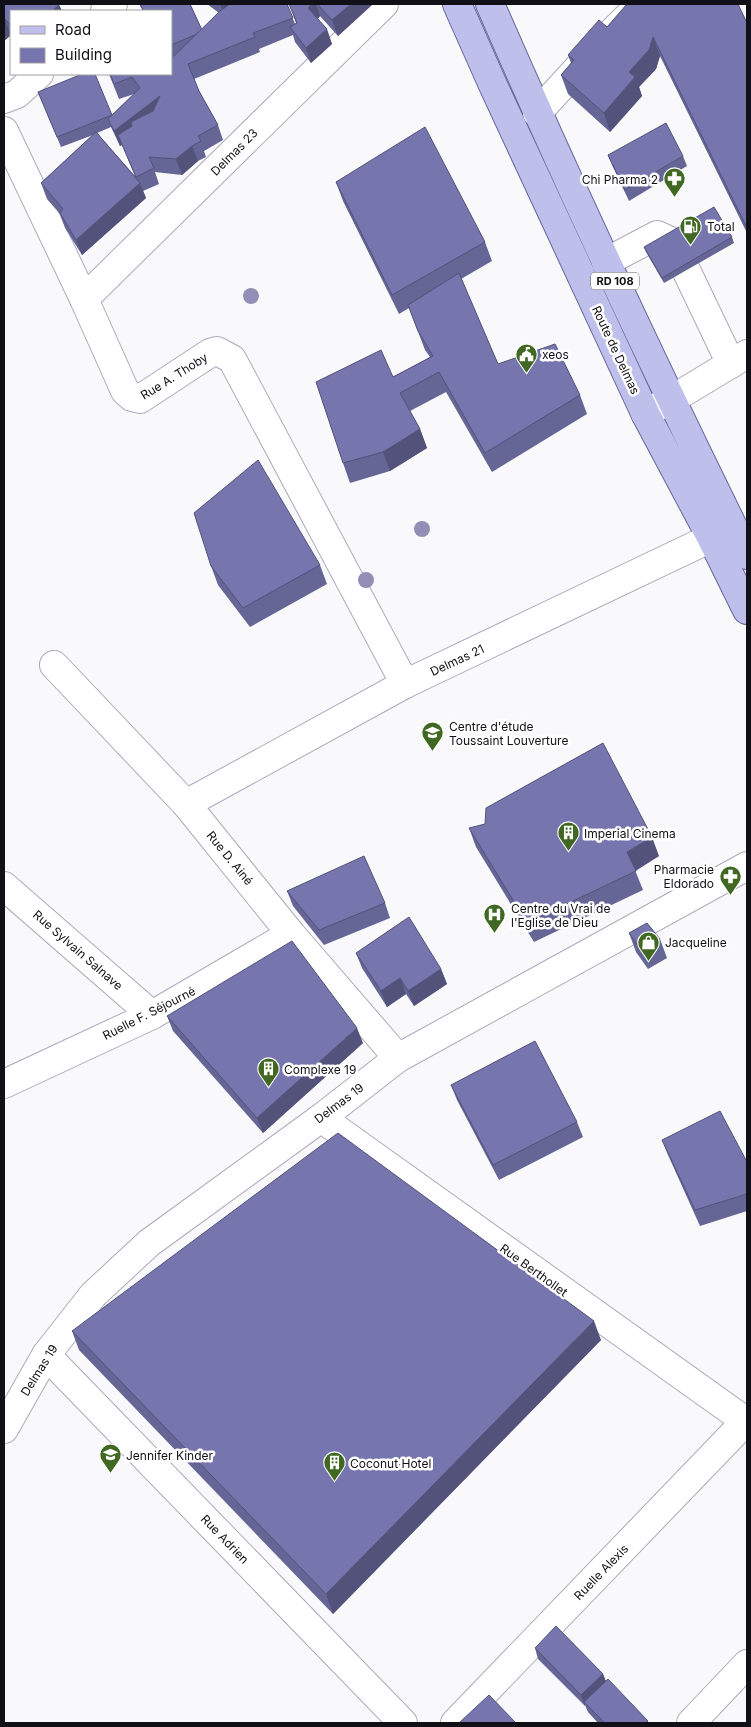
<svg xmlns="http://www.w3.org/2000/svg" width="751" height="1727" font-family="Inter,sans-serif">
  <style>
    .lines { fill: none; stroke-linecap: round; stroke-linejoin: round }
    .minor-casing { stroke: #aaabbb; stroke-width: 30 }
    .major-casing { stroke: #669; stroke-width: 30 }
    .minor { stroke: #fff; stroke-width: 28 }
    .major { stroke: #bfbfec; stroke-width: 28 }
    .tree { fill: #928eb6 }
    .wall { fill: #656596; fill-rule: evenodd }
    .shaded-wall { fill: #53527a }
    .building { fill: #7675ae; stroke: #53527a }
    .labels { text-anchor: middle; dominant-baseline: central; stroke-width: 5; stroke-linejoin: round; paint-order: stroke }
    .shield { fill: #fff; stroke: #58585c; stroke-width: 1 }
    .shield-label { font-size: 11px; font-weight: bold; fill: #101016 }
    .street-label { font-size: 12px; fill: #101016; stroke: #fff }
    .poi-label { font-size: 12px; fill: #101016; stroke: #fff; text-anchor: start }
  </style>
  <rect width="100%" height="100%" fill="#f9f9fc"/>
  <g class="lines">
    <defs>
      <g id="minor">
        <path d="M105,11L113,4"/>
        <path d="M4,99L17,94L39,74"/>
        <path d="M537,113L603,41L641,4"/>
        <path d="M4,131L84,299L125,391L132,397L140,399L210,353L217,351L232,359L405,684"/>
        <path d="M606,262L657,235L668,240"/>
        <path d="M686,270L731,364"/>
        <path d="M84,299L384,4"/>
        <path d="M645,413L671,400L747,354"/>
        <path d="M54,665L186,804L291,934L398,1058"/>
        <path d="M186,804L405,684L732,528"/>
        <path d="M4,886L152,1015"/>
        <path d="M4,1084L152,1015L291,934"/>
        <path d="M321,1118L747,1422"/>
        <path d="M46,1355L403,1723"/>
        <path d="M4,1429L46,1355L93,1295L149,1243L321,1118L398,1058L747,866"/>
        <path d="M455,1723L746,1421"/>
        <path d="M691,1723L747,1664"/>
      </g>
      <g id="major">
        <path d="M457,4L492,83L646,415L712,539L747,610"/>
        <path d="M490,4C571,190 657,373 747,555"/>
      </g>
    </defs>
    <use href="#minor" class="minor-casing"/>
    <use href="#major" class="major-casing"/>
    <use href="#minor" class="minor"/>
    <use href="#major" class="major"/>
  </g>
  <g class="tree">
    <circle cx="251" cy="296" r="8"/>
    <circle cx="422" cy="529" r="8"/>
    <circle cx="366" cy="580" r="8"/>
  </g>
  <g class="wall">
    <path d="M4,4L59,5L62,11H11V35L4,41Z"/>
    <path d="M139,4H190L202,30L219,13L207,4H287L295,24L296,23L289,4H373L338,36L320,16L318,19L332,44L311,63L295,42L293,35L259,49L260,52L194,79L199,91L218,125L223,140L204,151L206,157L198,161L182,175L155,172L159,184L143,191L146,198L82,255L65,228L60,214L47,199L41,183L93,135L61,147L38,92L112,115L134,94L119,99L109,74H171L175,56L171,57V11H143ZM111,127L120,146L122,145L135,176L97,133Z"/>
    <path d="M747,23V233L660,56L656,69L639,87L642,96L610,132L568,94L561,75L571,63L568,55L607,27Z"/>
    <path d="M608,155L683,156L687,166L629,201L612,165Z"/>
    <path d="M336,182L485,242L492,261L461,279L498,364L580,395L587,414L492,472L446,392L410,411L420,429L427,448L390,471L350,483L343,463L393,377L430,357L425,350L409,308L399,314L343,201Z"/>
    <path d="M732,237L734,243L664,283L646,252L644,247Z"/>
    <path d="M320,565L327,584L250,627L218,585L211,566Z"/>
    <path d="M469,828L659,856L635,870L643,890L534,942L476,847Z"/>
    <path d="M287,891L385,903L390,918L324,945L293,906Z"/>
    <path d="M629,933L660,939L667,958L648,969L636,952Z"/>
    <path d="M356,953L441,969L447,984L414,1006L406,994L387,1007L362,968Z"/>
    <path d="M167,1016L363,1043L263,1133L173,1031Z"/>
    <path d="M451,1085L577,1122L583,1137L499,1180L457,1100Z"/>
    <path d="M662,1140L747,1162V1211L700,1226L668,1155Z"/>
    <path d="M72,1331L601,1340L333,1614L79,1350Z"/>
    <path d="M535,1648L603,1674L606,1682L648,1723H598L588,1712L585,1705V1706L538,1659Z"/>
  </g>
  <g class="shaded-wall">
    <path d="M220,4H244L226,19Z"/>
    <path d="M312,4H316L320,16L313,23L308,8Z"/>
    <path d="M351,4H373L338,36L332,20Z"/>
    <path d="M59,5L62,11H52Z"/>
    <path d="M5,19L11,35L4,41V21Z"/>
    <path d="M327,29L332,44L311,63L306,48Z"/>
    <path d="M653,37L660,56L656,69L639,87L642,96L610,132L604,113L629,72Z"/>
    <path d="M160,96L165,111L118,135L122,145L120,146L114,131Z"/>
    <path d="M192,146L198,161L182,175L176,159Z"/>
    <path d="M140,183L146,198L82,255L76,240Z"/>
    <path d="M420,429L427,448L390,471L383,452Z"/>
    <path d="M652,837L659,856L634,872L627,852Z"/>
    <path d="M441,969L447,984L414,1006L408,991Z"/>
    <path d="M400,978L406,994L387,1007L381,991Z"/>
    <path d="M357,1028L363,1043L263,1133L257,1118Z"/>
    <path d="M594,1321L601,1340L333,1614L326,1594Z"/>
    <path d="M603,1674L607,1684L584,1702L585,1705V1706L581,1695Z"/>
  </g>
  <g class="building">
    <path d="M4,4H58L59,5L52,11H11V26L5,19L4,21Z"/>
    <path d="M140,4H190L202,30L197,34L171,45V11H144Z"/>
    <path d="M230,4H287L293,18L253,33L255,37L188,64L199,91L218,125L198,136L201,141L192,146L176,159L149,157L154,168L136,177L118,135L132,126L131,122L153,111L160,96L114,131L108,119L140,88L132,77L114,84L110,74H171V59L220,11Z"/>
    <path d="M289,4H312L308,8L327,29L306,48L290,27L297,23Z"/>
    <path d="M317,4H351L332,20Z"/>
    <path d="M627,4H738L747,23V228L653,37L649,50L629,72L635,77L604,113L561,75L574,60L568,55L599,20L607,27Z"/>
    <path d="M82,74H95L112,115L57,137L38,92Z"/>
    <path d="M666,123L683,156L625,190L608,155Z"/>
    <path d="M425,127L485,242L392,295L336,182Z"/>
    <path d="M96,132L140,183L76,240L60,213L63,209L41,183Z"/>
    <path d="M714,207L732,237L662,278L644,247Z"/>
    <path d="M459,273L498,364L555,344L580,395L485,453L439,372L400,393L420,429L383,452L343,463L316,382L381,350L393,377L433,356L418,331L408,305Z"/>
    <path d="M258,460L320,565L243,608L211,566L194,513Z"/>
    <path d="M603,743L652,837L627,852L636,871L527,923L469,828L485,824L486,808Z"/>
    <path d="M364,856L385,903L319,930L287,891Z"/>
    <path d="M409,917L441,969L408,991L400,978L381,991L356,953Z"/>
    <path d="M647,923L660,939L641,950L629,933Z"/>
    <path d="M292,941L357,1028L257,1118L167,1016Z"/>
    <path d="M535,1041L577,1122L493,1165L451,1085Z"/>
    <path d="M720,1111L747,1162V1194L695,1210L662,1140Z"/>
    <path d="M338,1133L594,1321L326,1594L72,1331Z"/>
    <path d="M556,1626L603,1674L581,1695L535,1648Z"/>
    <path d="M608,1679L648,1721L646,1723H605L584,1702Z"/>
    <path d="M489,1695L516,1723H459Z"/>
  </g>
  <defs>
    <symbol id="pharmacy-pin" viewBox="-11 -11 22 30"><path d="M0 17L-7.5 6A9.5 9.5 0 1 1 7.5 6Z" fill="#416822" stroke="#fff"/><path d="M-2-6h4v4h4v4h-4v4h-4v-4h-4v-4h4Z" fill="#fff"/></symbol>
    <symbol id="fuel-pin" viewBox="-11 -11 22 30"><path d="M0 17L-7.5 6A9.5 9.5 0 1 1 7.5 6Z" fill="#416822" stroke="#fff"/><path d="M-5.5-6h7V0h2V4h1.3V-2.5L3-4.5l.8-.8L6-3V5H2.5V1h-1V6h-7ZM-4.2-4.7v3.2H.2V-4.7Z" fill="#fff"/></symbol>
    <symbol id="civic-pin" viewBox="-11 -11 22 30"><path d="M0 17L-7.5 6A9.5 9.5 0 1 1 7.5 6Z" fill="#416822" stroke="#fff"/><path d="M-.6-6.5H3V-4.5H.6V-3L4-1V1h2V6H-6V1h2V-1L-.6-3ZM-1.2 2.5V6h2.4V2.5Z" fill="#fff"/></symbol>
    <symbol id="school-pin" viewBox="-11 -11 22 30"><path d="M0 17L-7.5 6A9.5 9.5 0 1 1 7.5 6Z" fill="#416822" stroke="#fff"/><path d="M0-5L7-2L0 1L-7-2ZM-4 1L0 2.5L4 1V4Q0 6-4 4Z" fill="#fff"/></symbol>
    <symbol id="building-pin" viewBox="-11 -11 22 30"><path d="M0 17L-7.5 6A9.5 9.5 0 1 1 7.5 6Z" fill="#416822" stroke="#fff"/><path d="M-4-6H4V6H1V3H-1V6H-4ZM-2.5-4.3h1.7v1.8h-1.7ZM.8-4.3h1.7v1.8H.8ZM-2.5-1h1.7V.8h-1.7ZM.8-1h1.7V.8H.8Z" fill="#fff"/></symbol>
    <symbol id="hospital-pin" viewBox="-11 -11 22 30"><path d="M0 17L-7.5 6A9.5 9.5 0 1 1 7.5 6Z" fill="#416822" stroke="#fff"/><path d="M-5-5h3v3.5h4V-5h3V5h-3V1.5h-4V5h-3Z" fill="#fff"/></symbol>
    <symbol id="shop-pin" viewBox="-11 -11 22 30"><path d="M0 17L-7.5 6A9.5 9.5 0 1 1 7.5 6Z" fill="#416822" stroke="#fff"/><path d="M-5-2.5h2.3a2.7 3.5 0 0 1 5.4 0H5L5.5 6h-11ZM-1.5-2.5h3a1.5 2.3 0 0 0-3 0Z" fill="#fff"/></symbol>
  </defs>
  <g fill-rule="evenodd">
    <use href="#pharmacy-pin" x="662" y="166" width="25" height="34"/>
    <use href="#fuel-pin" x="678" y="214" width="25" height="34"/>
    <use href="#civic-pin" x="514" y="342" width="25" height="34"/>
    <use href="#school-pin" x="420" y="720" width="25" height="34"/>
    <use href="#building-pin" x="556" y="820" width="25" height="34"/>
    <use href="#pharmacy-pin" x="718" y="864" width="25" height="34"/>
    <use href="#hospital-pin" x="482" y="902" width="25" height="34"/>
    <use href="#shop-pin" x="636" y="930" width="25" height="34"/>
    <use href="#building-pin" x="256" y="1056" width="25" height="34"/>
    <use href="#school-pin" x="98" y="1442" width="25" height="34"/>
    <use href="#building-pin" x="322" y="1450" width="25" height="34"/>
  </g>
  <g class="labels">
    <rect class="shield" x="591" y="272.5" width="48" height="17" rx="4"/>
    <g class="shield-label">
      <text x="615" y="281">RD 108</text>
    </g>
    <g class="street-label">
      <text transform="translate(234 152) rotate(-45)">Delmas 23</text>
      <text transform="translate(616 350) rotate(65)">Route de Delmas</text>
      <text transform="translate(174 376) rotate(-32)">Rue A. Thoby</text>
      <text transform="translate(457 660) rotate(-25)">Delmas 21</text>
      <text transform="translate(230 858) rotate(51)">Rue D. Ainé</text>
      <text transform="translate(78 950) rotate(41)">Rue Sylvain Salnave</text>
      <text transform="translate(149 1013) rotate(-27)">Ruelle F. Séjourné</text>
      <text transform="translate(339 1103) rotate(-37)">Delmas 19</text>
      <text transform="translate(534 1270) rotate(36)">Rue Berthollet</text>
      <text transform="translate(39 1370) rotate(-58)">Delmas 19</text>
      <text transform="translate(225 1539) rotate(46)">Rue Adrien</text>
      <text transform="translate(601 1572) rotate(-46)">Ruelle Alexis</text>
    </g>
    <g class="poi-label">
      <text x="658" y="179" text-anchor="end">Chi Pharma 2</text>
      <text x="707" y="226">Total</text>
      <text x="542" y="354">xeos</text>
      <text x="449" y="726">Centre d'étude<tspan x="449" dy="14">Toussaint Louverture</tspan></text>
      <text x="584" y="833">Imperial Cinema</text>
      <text x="714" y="869" text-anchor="end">Pharmacie<tspan x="714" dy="14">Eldorado</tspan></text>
      <text x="511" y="908">Centre du Vrai de<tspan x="511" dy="14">l'Eglise de Dieu</tspan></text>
      <text x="665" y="942">Jacqueline</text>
      <text x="284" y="1069">Complexe 19</text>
      <text x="126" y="1455">Jennifer Kinder</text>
      <text x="350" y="1463">Coconut Hotel</text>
    </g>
  </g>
  <rect width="751" height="1727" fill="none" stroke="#101016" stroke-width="10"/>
  <rect x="10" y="10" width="162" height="65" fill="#ffffff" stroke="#9f9fa2"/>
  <rect x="20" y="26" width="25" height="8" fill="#bfbfec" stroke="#9f9fa2"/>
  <text x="55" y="35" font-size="15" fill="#101016">Road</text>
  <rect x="20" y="48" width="25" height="15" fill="#7675ae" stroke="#9f9fa2"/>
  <text x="55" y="60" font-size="15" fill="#101016">Building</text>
</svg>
